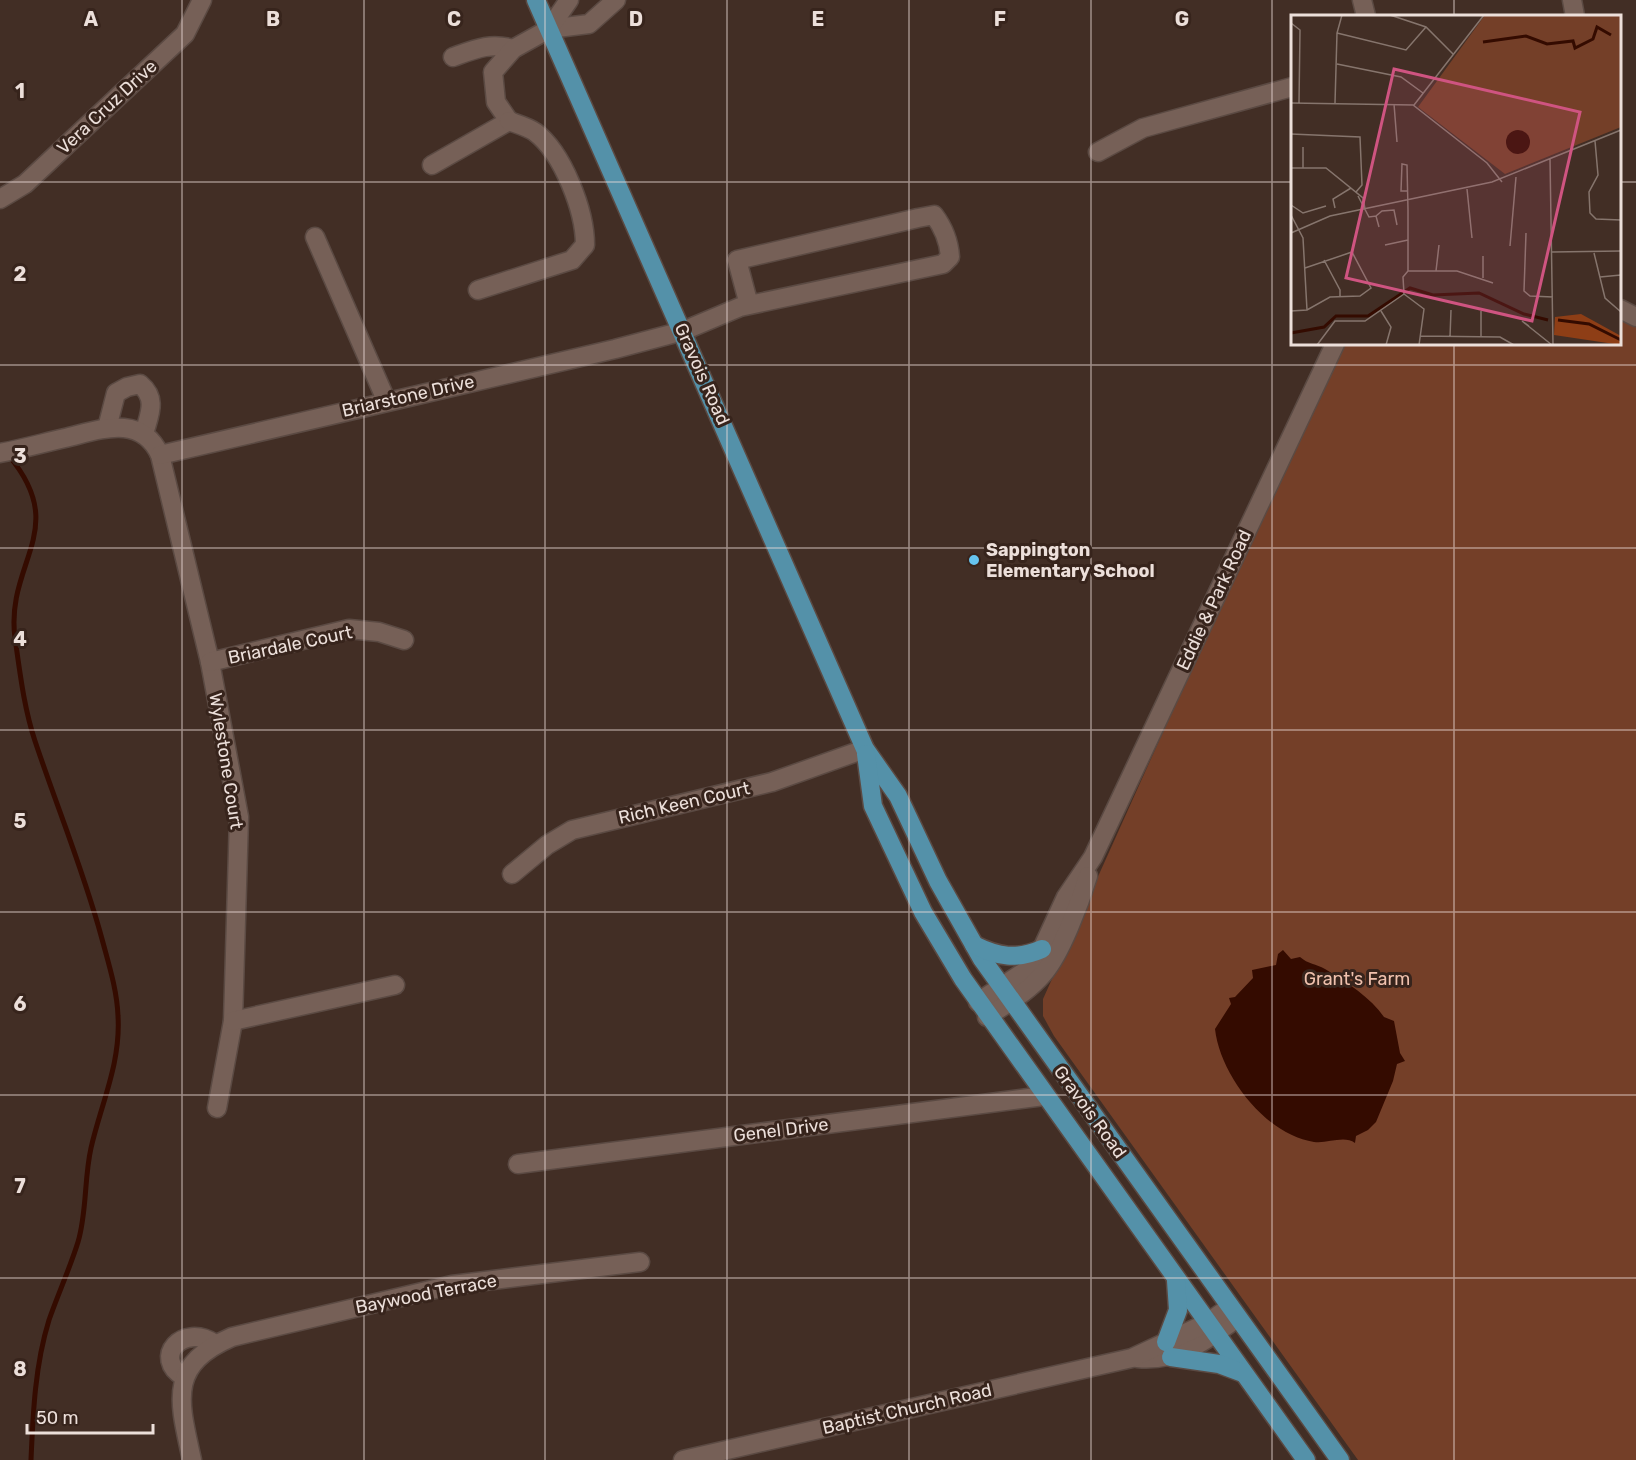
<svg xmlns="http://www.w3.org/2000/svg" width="1636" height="1460" font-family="Rubik,sans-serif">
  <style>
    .green { fill: #743f28 }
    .water { fill: #340b00 }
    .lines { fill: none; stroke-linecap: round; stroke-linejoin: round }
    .stream { stroke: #340b00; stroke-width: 5 }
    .street-casing { stroke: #5b4a43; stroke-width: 21 }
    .secondary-casing { stroke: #5b4a43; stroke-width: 21 }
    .primary-casing { stroke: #5b4a43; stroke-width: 21 }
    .street { stroke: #766057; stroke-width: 18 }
    .secondary { stroke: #766057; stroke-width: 18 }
    .primary { stroke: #5491a9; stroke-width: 18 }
    .grid { fill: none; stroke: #ecdfda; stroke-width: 1.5; stroke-opacity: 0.55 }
    .poi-dot { fill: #66c4ef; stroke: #37241c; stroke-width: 2 }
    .labels { text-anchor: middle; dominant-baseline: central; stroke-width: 6; stroke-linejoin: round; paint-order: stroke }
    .street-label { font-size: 18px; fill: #ecdfda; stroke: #37241c }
    .poi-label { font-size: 18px; font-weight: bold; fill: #ecdfda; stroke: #37241c; text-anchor: start }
    .park-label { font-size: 18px; fill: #f0c1ad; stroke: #37241c }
    .inset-river { fill: none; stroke: #340b00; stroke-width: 3 }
    .inset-road { fill: none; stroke: #86756d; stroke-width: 1.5 }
    .view { fill: #cf5481; fill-opacity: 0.15; stroke: #cf5481; stroke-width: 3 }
    .inset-edge { fill: none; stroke: #ecdfda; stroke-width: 3 }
    .grid-label { font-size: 20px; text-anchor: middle; font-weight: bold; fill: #ecdfda; stroke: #37241c; stroke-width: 6; stroke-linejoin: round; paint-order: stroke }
  </style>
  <rect width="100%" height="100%" fill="#422e25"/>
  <path class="green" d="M1620,320L1636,327V1460H1358L1054,1036L1043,1016V999L1203,643L1345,344H1620Z"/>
  <path class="water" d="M1283,950L1291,959L1300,957C1308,964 1316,964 1325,969C1347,982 1371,998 1384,1017L1394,1021L1400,1053L1405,1061L1397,1064L1393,1081L1376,1122L1368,1130L1356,1136L1355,1143C1344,1135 1327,1144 1314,1142C1266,1135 1220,1075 1215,1029L1231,1004L1229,998L1235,997L1253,978L1252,970L1276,965L1278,954Z"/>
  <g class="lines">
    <path class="stream" d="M9,456C71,530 5,562 15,638C20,673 24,708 35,741C57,807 84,872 102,939C109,965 117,990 118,1016C121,1063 101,1104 91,1148C84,1179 87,1212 78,1242C70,1268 58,1294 49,1320C35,1365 33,1413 31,1460"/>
    <defs>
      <g id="street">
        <path d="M1572,0L1575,16"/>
        <path d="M549,29L589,24L616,0"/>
        <path d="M453,57C475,49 491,42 513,49"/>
        <path d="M1098,152L1143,128L1292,87"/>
        <path d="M432,165L509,121L496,102L493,72L513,49L549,29L569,0"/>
        <path d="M0,199L25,184L185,34L202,0"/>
        <path d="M315,237L386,400"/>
        <path d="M478,290L572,260L585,245C585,211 563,153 535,132C528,127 517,124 509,121"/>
        <path d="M107,428L116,393L127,387L140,384C158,399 149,415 144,434"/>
        <path d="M0,453C22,449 43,443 65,438C99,430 141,413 160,455L210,662L239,817L233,1021L217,1108"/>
        <path d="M160,455L615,349L683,331L740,307L943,264L950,257C949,242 943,227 934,215L918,218L737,260L749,305"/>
        <path d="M210,662L349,629L379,632L404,640"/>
        <path d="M512,874L547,845L572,830L772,782L865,749"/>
        <path d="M233,1021L395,985"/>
        <path d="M518,1164L1044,1096"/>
        <path d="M184,1377C151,1358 183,1322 215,1344"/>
        <path d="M192,1460C179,1401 167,1365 232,1337L452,1285L640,1262"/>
      </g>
      <g id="secondary">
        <path d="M1362,0L1366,16"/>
        <path d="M1620,309L1636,317"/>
        <path d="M978,1002L1030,968L1042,949L1066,897L1093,857L1335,344"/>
        <path d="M987,1017C1006,1004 1028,992 1043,974C1061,954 1080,902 1088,876"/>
        <path d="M1137,1358C1179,1362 1205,1341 1237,1318"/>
        <path d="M683,1460L1132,1358L1207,1323L1230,1307"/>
      </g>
      <g id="primary">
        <path d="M536,0L865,749L898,796L938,881L982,959L1340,1460"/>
        <path d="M866,754L873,806L923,912L963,979L1306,1460"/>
        <path d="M974,945C998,957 1017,960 1042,949"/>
        <path d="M1166,1342L1178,1310L1176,1281"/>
        <path d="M1171,1357L1219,1364L1243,1373"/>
      </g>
    </defs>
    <use href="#street" class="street-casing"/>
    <use href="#secondary" class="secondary-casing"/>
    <use href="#primary" class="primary-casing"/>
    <use href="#street" class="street"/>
    <use href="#secondary" class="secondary"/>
    <use href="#primary" class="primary"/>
  </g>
  <path class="grid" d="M182,0V1460M364,0V1460M545,0V1460M727,0V1460M909,0V1460M1091,0V1460M1272,0V1460M1454,0V16M0,182H1292M1620,182H1636M1454,344V1460M0,365H1636M0,548H1636M0,730H1636M0,912H1636M0,1095H1636M0,1278H1636"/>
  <circle class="poi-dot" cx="974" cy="560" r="6"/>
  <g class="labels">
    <g class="street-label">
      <text transform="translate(107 107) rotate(-43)">Vera Cruz Drive</text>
      <text transform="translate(702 374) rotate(66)">Gravois Road</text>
      <text transform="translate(408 396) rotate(-13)">Briarstone Drive</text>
      <text transform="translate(1214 600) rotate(-65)">Eddie &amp; Park Road</text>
      <text transform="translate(290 645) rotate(-12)">Briardale Court</text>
      <text transform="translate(226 761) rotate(81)">Wylestone Court</text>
      <text transform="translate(684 803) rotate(-13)">Rich Keen Court</text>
      <text transform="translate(1090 1112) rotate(54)">Gravois Road</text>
      <text transform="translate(781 1130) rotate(-7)">Genel Drive</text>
      <text transform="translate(426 1294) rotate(-11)">Baywood Terrace</text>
      <text transform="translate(907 1409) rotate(-13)">Baptist Church Road</text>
    </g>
    <g class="poi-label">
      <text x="986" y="550">Sappington<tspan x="986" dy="21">Elementary School</tspan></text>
    </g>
    <g class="park-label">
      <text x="1357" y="979">Grant's Farm</text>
    </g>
  </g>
  <g transform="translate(1291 15)">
    <rect width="330" height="330" fill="#422e25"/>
    <path d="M194,0H330V112L214,159L127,92Z" fill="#743f28"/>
    <path d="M290,299L330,321V330L263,320L264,302Z" fill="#8e3e16"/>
    <path d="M215 127a12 12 0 1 1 24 0a12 12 0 1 1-24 0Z" fill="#340b00"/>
    <path class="inset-river" d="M192,27L235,21L256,29L282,26L284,33L302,24L306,12L320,20M267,305L298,309L330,325M0,318L33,312L45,301H77L119,273L142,280L188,278L233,299L257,305"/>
    <path class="inset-road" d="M99,0L135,12L162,39M0,8L9,15L8,88M46,18L115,35L135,12M46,49L110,62L132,78M0,88L122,90L196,148L211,167M44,88L46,18L51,0M103,89L106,127M123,90L193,0M0,119L69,122L71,170L65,177M304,126L307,160L298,177L299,198L305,204L330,205M12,132V153M259,144L262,330M0,153H35L72,183L74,194M176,174L181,223M67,181L78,202L85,201L88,212M0,190L12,198L35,191M44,193L42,184L60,173M0,200L12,223L16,295M85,201L91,196L103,195L106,210M0,218L39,201L201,167L330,115M235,218L233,276L239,281L262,282M94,230L117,225M219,231L225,162M261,237L330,236M303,238L314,283L330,297M33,245L49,275V282M117,256H166L202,268M145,256L148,230M309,262L330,260M192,263V241M113,279L112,262L117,256V195L116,150L111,149L110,176H116M113,279L133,294L128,330M0,296L16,295L39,282L69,281L80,273L61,237L14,253M90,296L100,312L95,330M238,311L231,306L261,330M129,321L209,322L223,330M159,322L160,295M190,322V296M26,330L44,306H74L113,279"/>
    <path class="view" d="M103,54L289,97L241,306L55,263Z"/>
    <rect width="330" height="330" class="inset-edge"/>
  </g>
  <g class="grid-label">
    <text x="91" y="26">A</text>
    <text x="273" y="26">B</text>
    <text x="454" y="26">C</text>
    <text x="636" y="26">D</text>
    <text x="818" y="26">E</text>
    <text x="1000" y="26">F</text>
    <text x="1182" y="26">G</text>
    <text x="20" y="98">1</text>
    <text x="20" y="281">2</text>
    <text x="20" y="463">3</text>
    <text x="20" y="646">4</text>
    <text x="20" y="828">5</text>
    <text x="20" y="1011">6</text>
    <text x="20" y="1193">7</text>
    <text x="20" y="1376">8</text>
  </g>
  <path d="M27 1424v9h126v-9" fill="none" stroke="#ecdfda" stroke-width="3"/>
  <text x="36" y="1424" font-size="18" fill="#ecdfda" stroke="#37241c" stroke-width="4.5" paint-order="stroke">50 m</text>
</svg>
